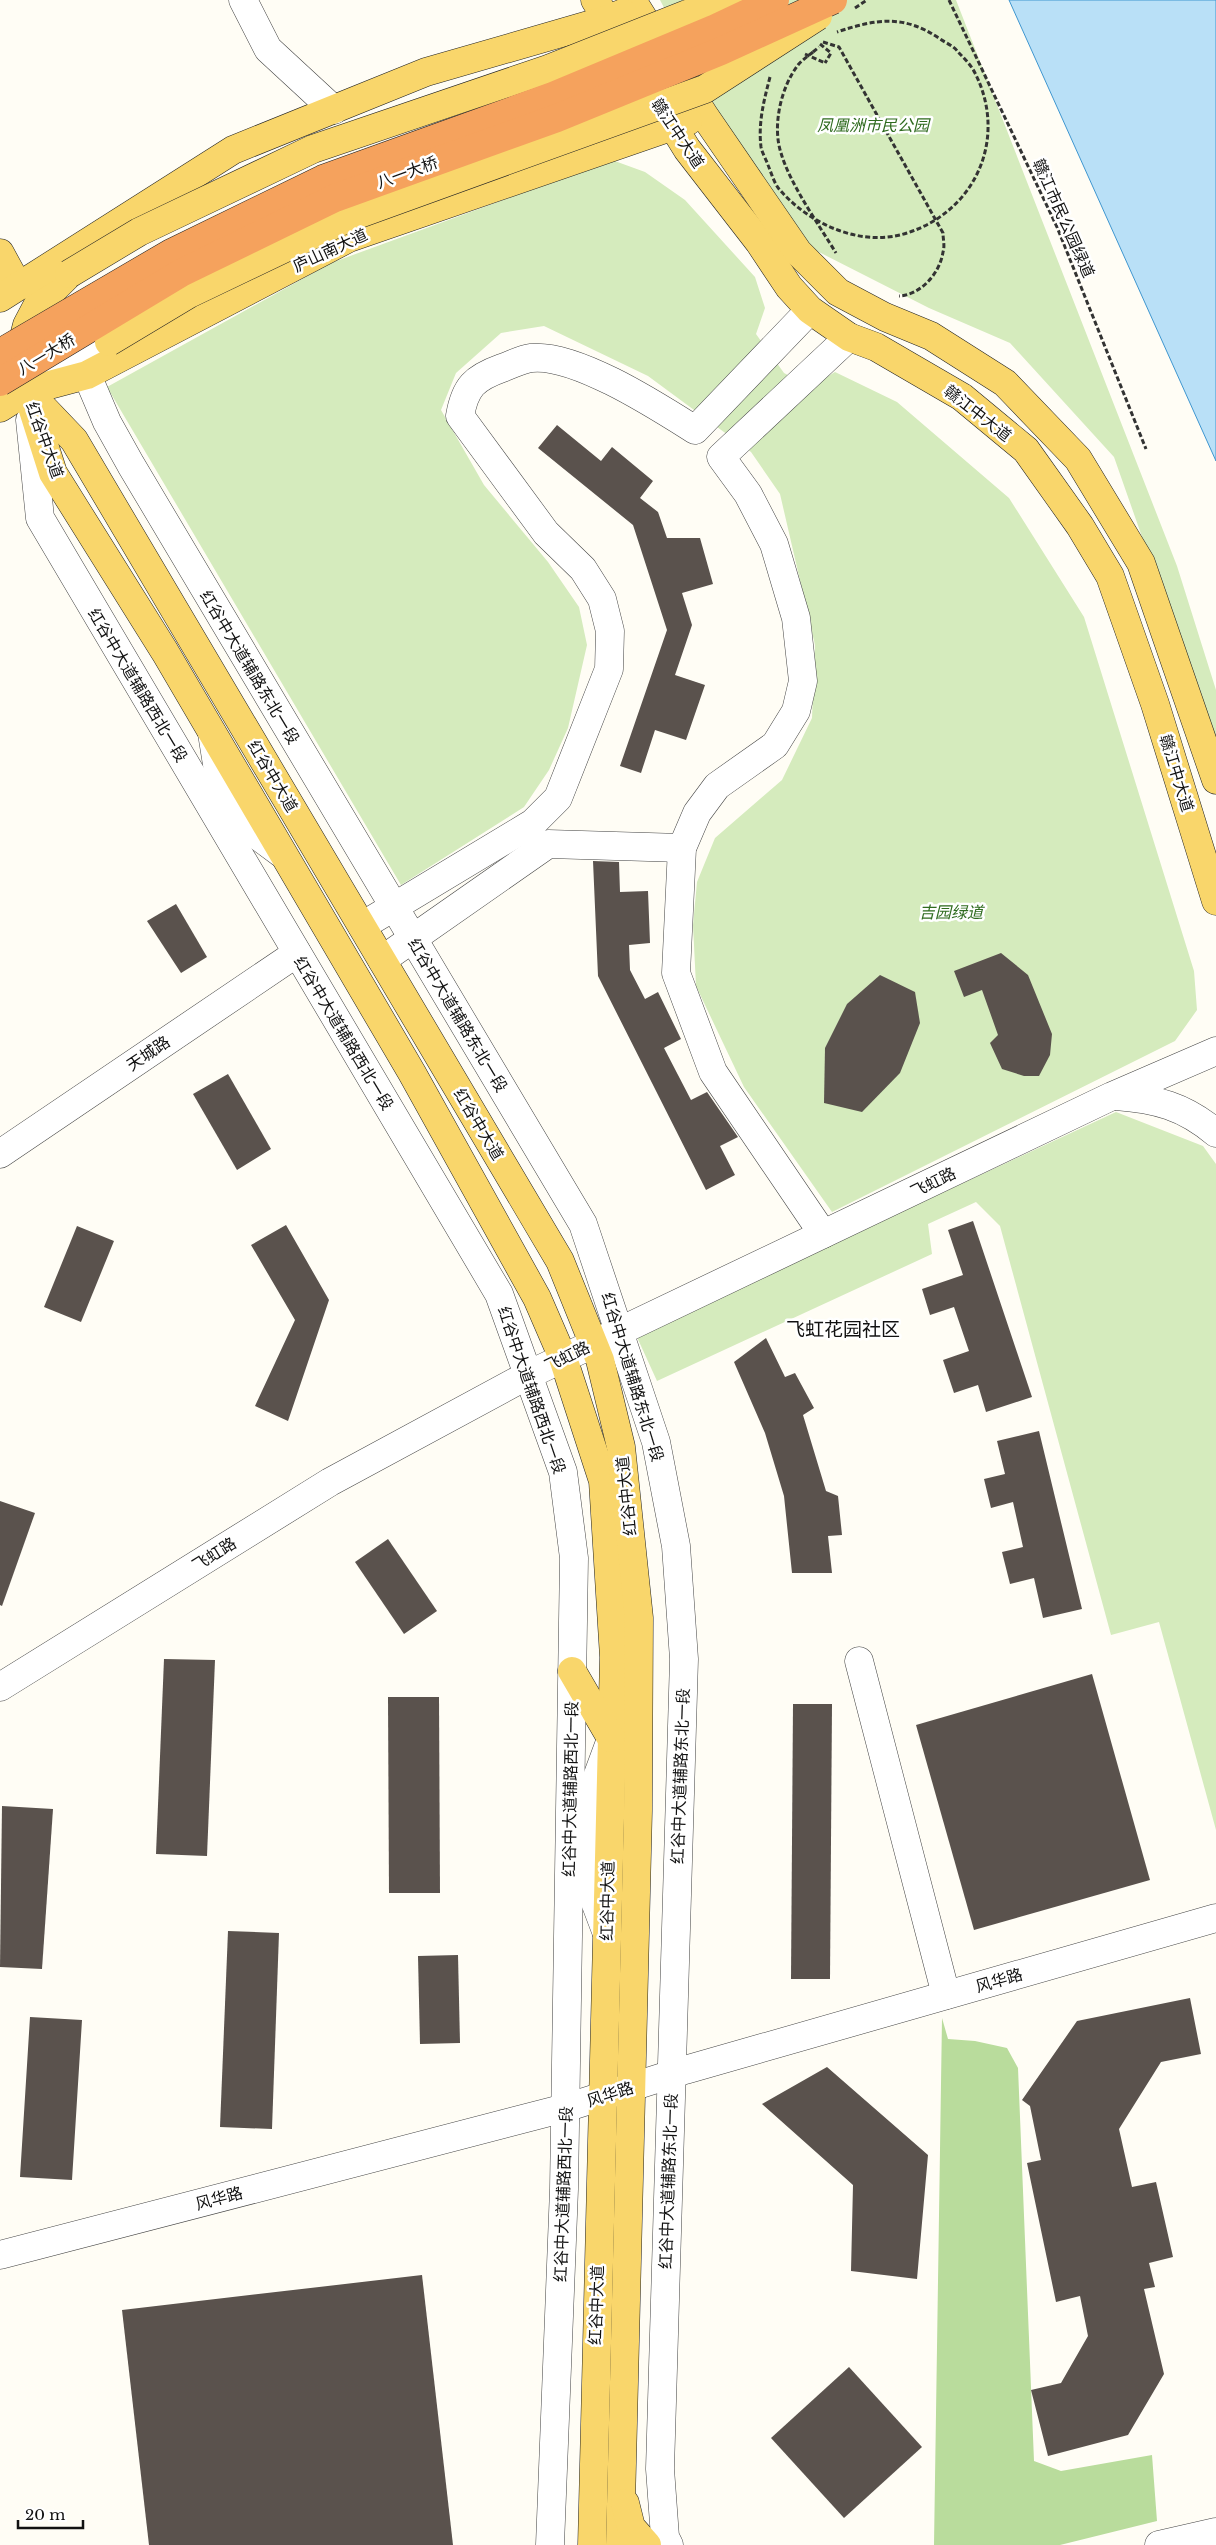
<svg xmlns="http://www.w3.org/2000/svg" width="1216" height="2545" font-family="'Libre Baskerville','Noto Sans SC',serif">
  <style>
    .green { fill: #d5ebbd }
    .forest { fill: #b9dc9c }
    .water { fill: #b9e0f7; stroke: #3f96cf }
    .building { fill: #5a524d }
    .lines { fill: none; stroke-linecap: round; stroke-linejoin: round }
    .minor-casing { stroke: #444; stroke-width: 29 }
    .major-casing { stroke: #222; stroke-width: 29 }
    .path { stroke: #333; stroke-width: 3; stroke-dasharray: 5 2.5; stroke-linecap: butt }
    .minor { stroke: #fff; stroke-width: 28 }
    .major { stroke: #f9d66b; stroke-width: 28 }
    .major-bridge-casing { stroke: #222; stroke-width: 29; stroke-linecap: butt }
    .highway-bridge-casing { stroke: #222; stroke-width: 29; stroke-linecap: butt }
    .path-bridge { stroke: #333; stroke-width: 3; stroke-dasharray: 5 2.5; stroke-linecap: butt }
    .major-bridge { stroke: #f9d66b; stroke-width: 28 }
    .highway-bridge { stroke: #f5a25d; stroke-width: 28 }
    .labels { text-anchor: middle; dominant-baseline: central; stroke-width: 5; stroke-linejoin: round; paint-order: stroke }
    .park-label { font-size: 16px; font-style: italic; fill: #2f6b1f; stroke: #fff }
    .street-label { font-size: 16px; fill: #111; stroke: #fff }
    .quarter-label { font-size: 19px; fill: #111; stroke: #fff }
  </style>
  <rect width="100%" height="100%" fill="#fffdf5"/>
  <g class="green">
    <path d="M660,0H956L1177,566L1216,690V748L1114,457L1010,343L929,308L809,247L727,129Z"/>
    <path d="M612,160L645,172L685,200L755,277L765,308L756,334L784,373L810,387L835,372L897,402L1009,498L1084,617L1194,971L1197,1010L1175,1041L832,1212L744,1087L696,986L693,925L697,882L715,838L782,780L812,718L815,645L780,494L751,452L648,376L544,326L501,333L456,373L441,410L484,485L548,562L579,607L587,645L568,728L549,770L524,807L401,885L107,387L331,263Z"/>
    <path d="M1116,1112L1203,1146L1216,1164V1830L1159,1622L1111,1635L1000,1226L976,1202L928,1224L932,1254L657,1381L636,1335Z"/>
  </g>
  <path class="forest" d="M942,2018L948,2039L975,2041L1007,2048L1018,2068L1034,2461L1061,2471L1152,2455L1157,2521L1060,2545H934Z"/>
  <path class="water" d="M1009,0H1216V461Z"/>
  <g class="building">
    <path d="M557,425L601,461L612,447L653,481L640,498L658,512L667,538H700L713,584L682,593L692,625L675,675L705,685L686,740L655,730L641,773L620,766L667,630L633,525L538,448Z"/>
    <path d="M593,861L619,862L620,892L648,891L650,943L629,945L630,970L645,999L658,992L681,1039L664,1048L691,1100L707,1092L738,1137L720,1146L735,1175L706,1190L598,976Z"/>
    <path d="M176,904L207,957L181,973L147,921Z"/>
    <path d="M1001,953L1028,975L1052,1034L1050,1055L1039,1076H1024L1002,1069L990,1043L998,1035L982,990L964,997L954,971Z"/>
    <path d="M880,975L915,992L920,1023L900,1073L862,1112L824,1103L825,1048L847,1004Z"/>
    <path d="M228,1074L271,1149L237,1170L193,1094Z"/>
    <path d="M973,1221L1032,1397L986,1412L978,1385L954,1393L943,1360L969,1351L954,1307L930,1315L922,1289L963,1275L948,1230Z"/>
    <path d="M286,1225L329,1300L288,1421L255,1406L295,1320L251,1245Z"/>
    <path d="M77,1226L114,1241L81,1322L44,1307Z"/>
    <path d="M766,1338L785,1377L795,1373L814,1408L803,1415L826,1491L838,1496L842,1535L828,1536L832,1573H792L784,1496L765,1433L734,1362Z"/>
    <path d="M1039,1431L1082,1609L1043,1618L1034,1578L1010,1584L1002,1552L1023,1547L1013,1502L991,1508L984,1479L1005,1474L997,1441Z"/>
    <path d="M0,1501L35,1513L2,1606L0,1605Z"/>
    <path d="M388,1539L437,1611L404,1634L355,1562Z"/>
    <path d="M164,1659L215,1660L207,1856L156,1854Z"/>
    <path d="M1092,1674L1150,1880L974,1930L916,1725Z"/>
    <path d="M388,1697H439L440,1893H389Z"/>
    <path d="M793,1704H832L830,1979H791Z"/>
    <path d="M2,1806L53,1809L42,1969L0,1967Z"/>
    <path d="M228,1931L279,1933L272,2129L220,2127Z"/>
    <path d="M458,1955L460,2043L420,2044L418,1956Z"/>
    <path d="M1190,1998L1201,2054L1161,2062L1119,2129L1132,2187L1156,2182L1173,2257L1149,2263L1155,2287L1144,2289L1164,2374L1128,2435L1048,2456L1031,2390L1061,2383L1088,2336L1080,2296L1056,2302L1027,2163L1041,2160L1030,2106L1022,2100L1077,2021Z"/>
    <path d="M30,2017L82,2020L72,2180L20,2177Z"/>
    <path d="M827,2067L928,2155L917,2279L851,2271L853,2185L762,2104Z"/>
    <path d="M422,2275L453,2545H149L122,2310Z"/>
    <path d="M849,2367L922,2447L844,2518L771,2438Z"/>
  </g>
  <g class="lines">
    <defs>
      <g id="minor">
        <path d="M243,0L268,49L334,110"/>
        <path d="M87,375L107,422L131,465L583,1224L656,1442L676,1546L684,1659L660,2469L665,2537L669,2545"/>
        <path d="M37,385L109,342"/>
        <path d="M30,420L40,518L499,1294L563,1472L574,1558L564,2189L550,2545"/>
        <path d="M212,733L220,783L258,836L281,853"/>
        <path d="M362,926L533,823L558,798L609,669L610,631L602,599L583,569L546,533L460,416C465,387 474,378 502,368C511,365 522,359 531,358C575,353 657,406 695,430L810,310"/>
        <path d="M382,960L548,844L682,848"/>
        <path d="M1116,1096C1156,1099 1184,1106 1216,1133"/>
        <path d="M0,1154L297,953"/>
        <path d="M823,1234L713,1072L676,973L682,848L697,813L717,786L775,745L796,711L803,681L796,618L774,544L748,494L721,457L849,337"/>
        <path d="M859,1661L946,1995"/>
        <path d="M0,1687L330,1482L528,1375L1112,1096L1216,1051"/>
        <path d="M606,1931L586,1878L589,1799L610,1742"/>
        <path d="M0,2255L565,2108L685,2070L1216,1918"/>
        <path d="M1159,2545L1216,2532"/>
      </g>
      <g id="major">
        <path d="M595,0L687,149L759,242L789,287L810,310L849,337L876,347L962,397L1026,450L1080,526L1110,576L1155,704L1216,901"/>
        <path d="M632,0L704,115L798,252L838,292L885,317L931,336L1005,383L1078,459L1141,563L1216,780"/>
        <path d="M0,253L18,286"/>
        <path d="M69,274L37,306L27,325L20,352L27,391L53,473L165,652L412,1073L537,1298L563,1358L603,1481L614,1657L592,2545"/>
        <path d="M0,298L233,150L426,72L606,20L623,13"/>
        <path d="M32,396L74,440L560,1261L600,1360L621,1447L639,1618L638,1811L620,2545"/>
        <path d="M0,408L27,391L87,375L349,238L688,121"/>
        <path d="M572,1671L611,1738"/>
        <path d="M625,2503L631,2527L647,2545"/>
      </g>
    </defs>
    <use href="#minor" class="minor-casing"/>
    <use href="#major" class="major-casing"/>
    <g class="path">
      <path d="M949,0L1057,227L1146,449"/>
      <path d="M823,42L839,47L943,233C943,239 945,246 943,252C940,273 921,295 899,296"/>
      <path d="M820,44L831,53L825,63"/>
      <path d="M813,52C808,56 802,60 798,65C781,87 772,126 781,153C790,184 819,225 836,253"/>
    </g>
    <use href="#minor" class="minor"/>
    <use href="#major" class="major"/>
    <defs>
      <g id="major-bridge">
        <path d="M69,274L139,232L313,149L548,69L687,14L733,0"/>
        <path d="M109,342L189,294L348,218L705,89L818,16"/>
      </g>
      <g id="highway-bridge">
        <path d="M0,353L171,253L323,179L553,96L716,28L775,0"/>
        <path d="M0,382L181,273L335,198L557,118L721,51L833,0"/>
      </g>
    </defs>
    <use href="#major-bridge" class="major-bridge-casing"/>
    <use href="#highway-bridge" class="highway-bridge-casing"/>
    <g class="path-bridge">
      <path d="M855,8L867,0"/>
      <path d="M813,52L819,47"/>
      <path d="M805,54L825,63"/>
      <path d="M770,77C764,100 758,123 761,147C762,153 766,159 768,165C771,172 774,183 779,189C809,224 861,248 907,233C976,211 1008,138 975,73C971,65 964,58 958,52C954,46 946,43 940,39C904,14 876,19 837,32"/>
    </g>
    <use href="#major-bridge" class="major-bridge"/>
    <use href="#highway-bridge" class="highway-bridge"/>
  </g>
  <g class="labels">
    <g class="park-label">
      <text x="873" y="125">凤凰洲市民公园</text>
      <text x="951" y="912">吉园绿道</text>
    </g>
    <g class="street-label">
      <text transform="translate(678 133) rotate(56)">赣江中大道</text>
      <text transform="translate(407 172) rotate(-20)">八一大桥</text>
      <text transform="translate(1064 218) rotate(66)">赣江市民公园绿道</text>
      <text transform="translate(330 250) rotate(-25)">庐山南大道</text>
      <text transform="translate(46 354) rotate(-31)">八一大桥</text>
      <text transform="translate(978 413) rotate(38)">赣江中大道</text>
      <text transform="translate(45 440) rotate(70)">红谷中大道</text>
      <text transform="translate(250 667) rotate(59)">红谷中大道辅路东北一段</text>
      <text transform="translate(138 685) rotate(59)">红谷中大道辅路西北一段</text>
      <text transform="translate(1177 773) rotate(73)">赣江中大道</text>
      <text transform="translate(273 776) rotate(59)">红谷中大道</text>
      <text transform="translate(458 1015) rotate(59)">红谷中大道辅路东北一段</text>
      <text transform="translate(344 1033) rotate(59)">红谷中大道辅路西北一段</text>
      <text transform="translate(148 1053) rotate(-34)">天城路</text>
      <text transform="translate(479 1124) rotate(59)">红谷中大道</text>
      <text transform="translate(933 1182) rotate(-26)">飞虹路</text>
      <text transform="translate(567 1356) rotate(-26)">飞虹路</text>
      <text transform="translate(633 1377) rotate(73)">红谷中大道辅路东北一段</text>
      <text transform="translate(532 1390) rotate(71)">红谷中大道辅路西北一段</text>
      <text transform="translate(626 1496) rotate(-96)">红谷中大道</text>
      <text transform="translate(214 1554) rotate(-32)">飞虹路</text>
      <text transform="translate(680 1776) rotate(-88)">红谷中大道辅路东北一段</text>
      <text transform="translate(570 1789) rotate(-89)">红谷中大道辅路西北一段</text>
      <text transform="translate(607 1901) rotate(-89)">红谷中大道</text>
      <text transform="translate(999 1980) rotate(-16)">风华路</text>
      <text transform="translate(610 2094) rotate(-18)">风华路</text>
      <text transform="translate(668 2181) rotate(-88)">红谷中大道辅路东北一段</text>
      <text transform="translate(563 2194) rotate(-88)">红谷中大道辅路西北一段</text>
      <text transform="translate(219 2198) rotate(-15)">风华路</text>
      <text transform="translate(596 2305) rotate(-88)">红谷中大道</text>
    </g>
    <g class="quarter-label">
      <text x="843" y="1329">飞虹花园社区</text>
    </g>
  </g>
  <path d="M18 2520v8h65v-8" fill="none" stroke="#111111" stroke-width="2.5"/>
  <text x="25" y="2520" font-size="15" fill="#111111" stroke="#ffffff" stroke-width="4" paint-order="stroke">20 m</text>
</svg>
